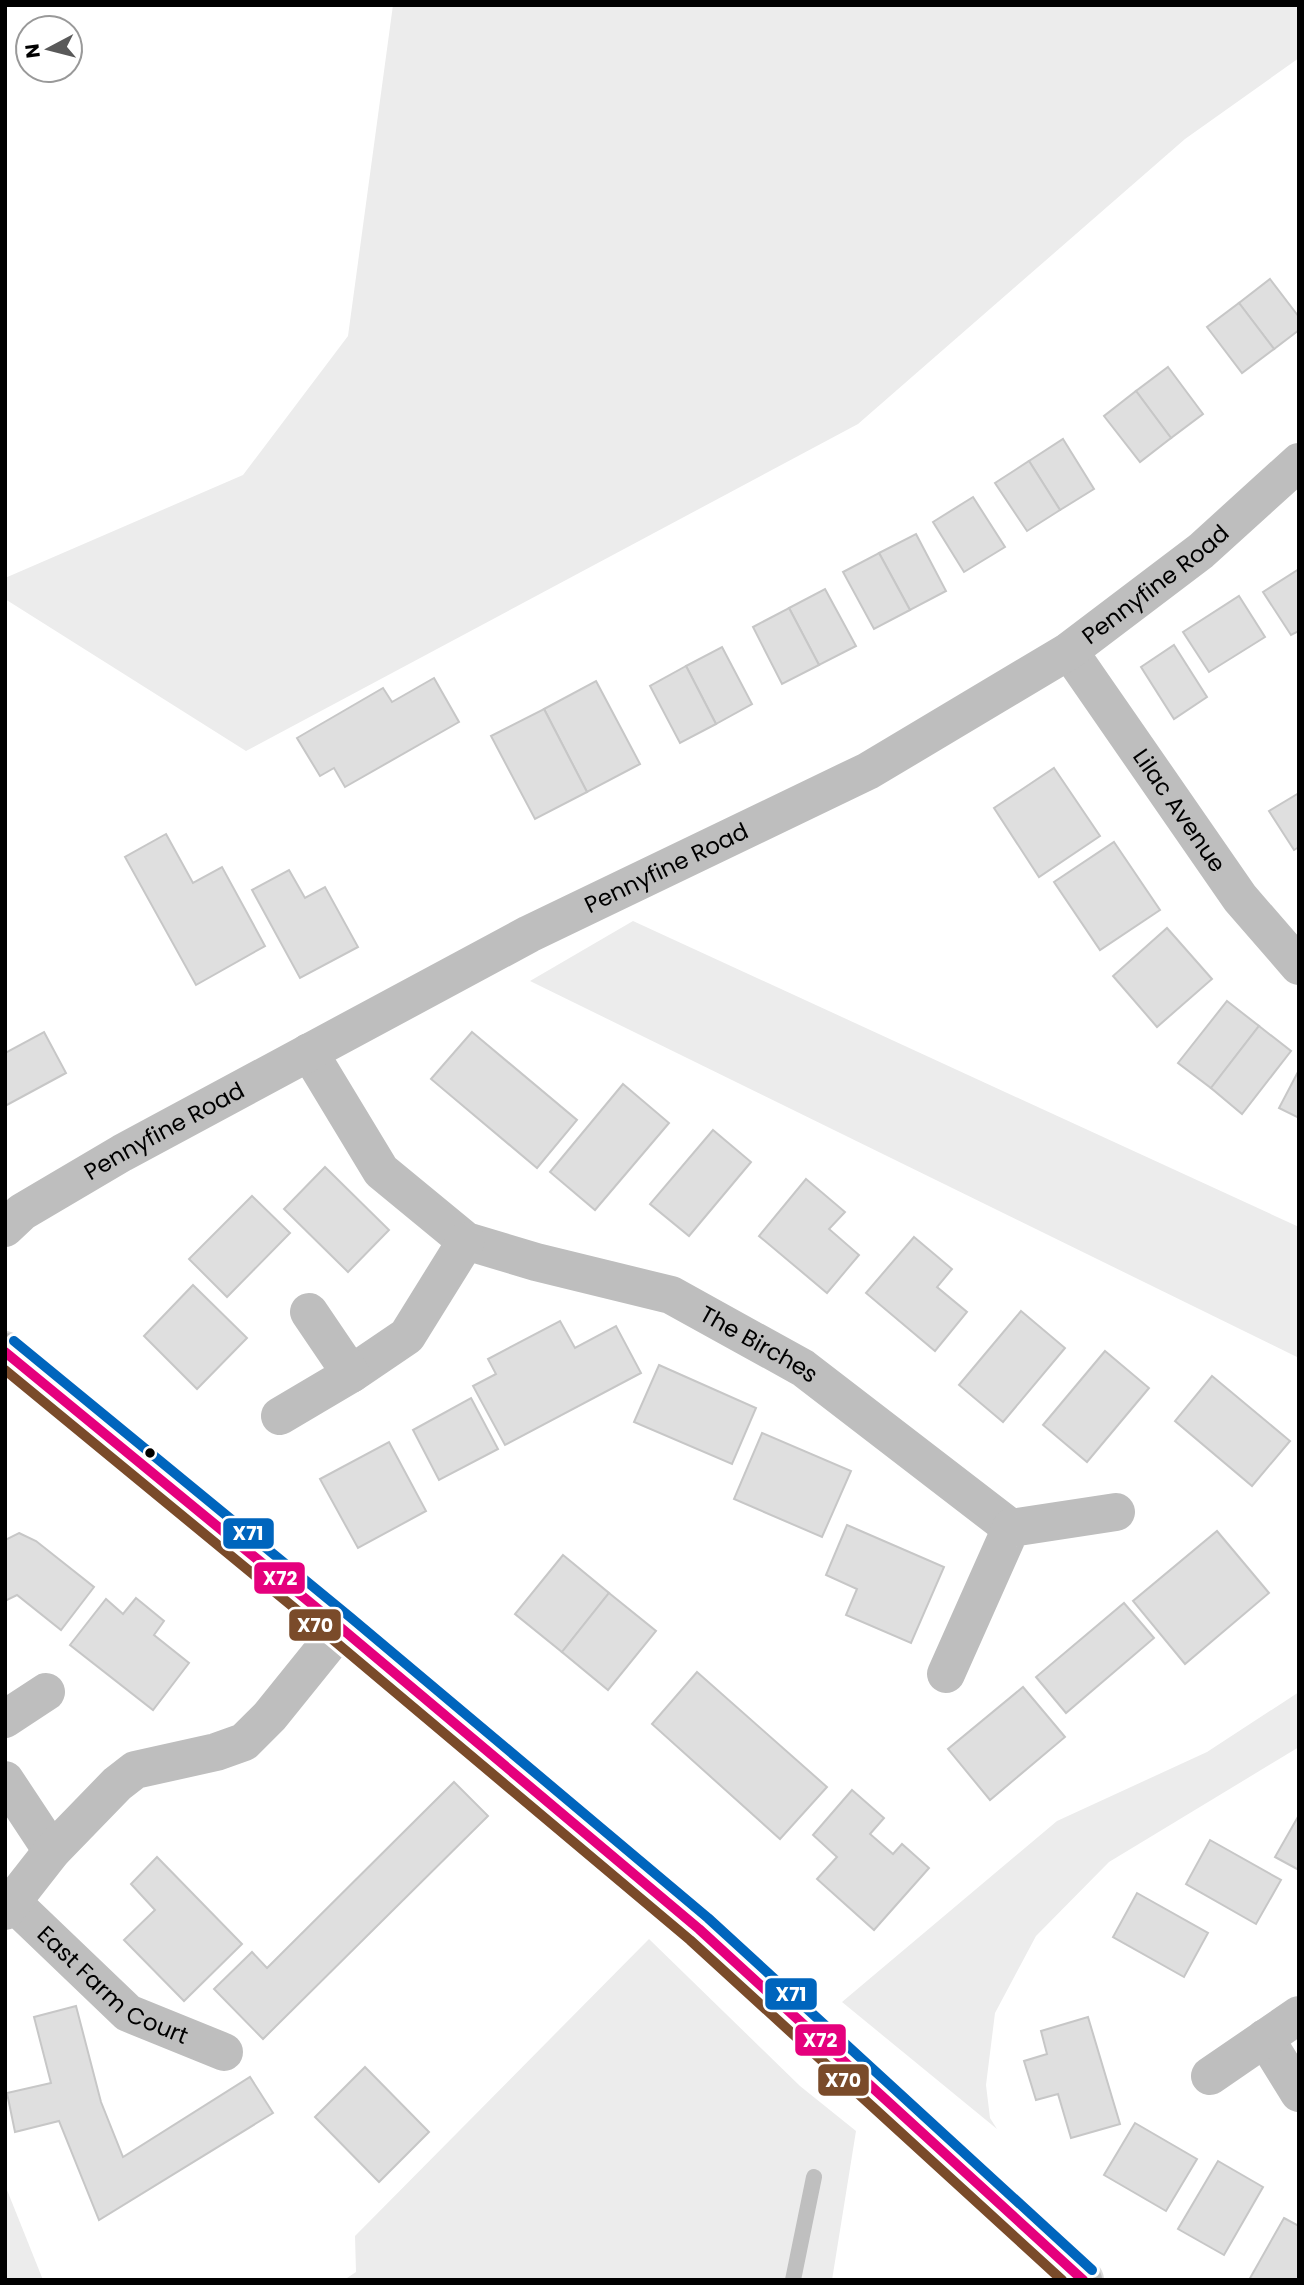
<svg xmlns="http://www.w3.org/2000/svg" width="1304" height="2285" font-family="Poppins,sans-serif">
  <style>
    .green { fill: #ececec }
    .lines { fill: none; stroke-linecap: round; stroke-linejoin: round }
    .stream { stroke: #bfbfbf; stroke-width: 16 }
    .building { fill: #dfdfdf; stroke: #c7c7c7; stroke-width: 2 }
    .highway-casing { stroke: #dbdbdb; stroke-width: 42 }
    .minor { stroke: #bebebe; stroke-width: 38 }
    .highway { stroke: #bebebe; stroke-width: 38 }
    .bus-1-casing { stroke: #fff; stroke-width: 16 }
    .bus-2-casing { stroke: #fff; stroke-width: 16 }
    .bus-3-casing { stroke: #fff; stroke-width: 16 }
    .bus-1 { stroke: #e5007d; stroke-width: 10 }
    .bus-2 { stroke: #7a4b2a; stroke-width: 10 }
    .bus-3 { stroke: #0065bd; stroke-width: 10 }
    .bus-dot { fill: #000; stroke: #fff; stroke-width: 2.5 }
    .labels { text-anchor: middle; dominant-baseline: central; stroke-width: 6; stroke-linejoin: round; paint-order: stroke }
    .street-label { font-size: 23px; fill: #000; stroke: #fff }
    .line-badge { stroke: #fff; stroke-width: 2.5 }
    .badge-label { font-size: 19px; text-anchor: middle; font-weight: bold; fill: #fff }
  </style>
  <rect width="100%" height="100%" fill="#fff"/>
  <g class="green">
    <path d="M393,5H1299V58L1185,139L858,424L246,751L5,599V578L243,475L348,336Z"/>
    <path d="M633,921L1299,1227V1358L530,981Z"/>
    <path d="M1299,1692V1747L1109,1862L1036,1936L995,2013L986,2085L990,2118L997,2129L842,2002L1057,1821L1207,1752Z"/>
    <path d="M649,1939L800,2086L856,2131L832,2280H344L356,2272L355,2236Z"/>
    <path d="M5,2185L43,2280H5Z"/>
  </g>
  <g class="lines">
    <path class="stream" d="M793,2280L814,2177"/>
  </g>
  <g class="building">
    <path d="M1270,279L1299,317V330L1274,349L1239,303Z"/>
    <path d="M1239,303L1274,349L1242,373L1207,327Z"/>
    <path d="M1168,367L1203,414L1171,438L1136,391Z"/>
    <path d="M1136,391L1171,438L1140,462L1104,416Z"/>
    <path d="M1063,439L1094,489L1060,510L1029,461Z"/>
    <path d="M1029,461L1060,510L1027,531L995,483Z"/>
    <path d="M973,497L1005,547L964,572L933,522Z"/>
    <path d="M916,534L946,591L910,610L879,553Z"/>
    <path d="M879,553L910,610L874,629L843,572Z"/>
    <path d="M1299,569V631L1291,635L1263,592Z"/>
    <path d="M825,589L856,646L819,665L789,608Z"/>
    <path d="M1239,596L1265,637L1209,672L1183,632Z"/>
    <path d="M789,608L819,665L782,684L753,627Z"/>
    <path d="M1174,645L1207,697L1174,719L1141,667Z"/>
    <path d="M722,647L752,704L716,724L686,666Z"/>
    <path d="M686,666L716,724L680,743L650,686Z"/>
    <path d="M434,678L459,722L345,787L334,768L320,776L297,738L383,688L392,702Z"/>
    <path d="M596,681L640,764L587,792L544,709Z"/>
    <path d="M544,709L587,792L535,819L491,736Z"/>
    <path d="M1054,768L1100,836L1039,877L994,808Z"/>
    <path d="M1299,793V847L1294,850L1269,811Z"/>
    <path d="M166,834L193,883L222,867L265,946L196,985L125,857Z"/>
    <path d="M1114,842L1160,910L1100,950L1054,882Z"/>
    <path d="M289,870L305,898L325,887L358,947L300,978L252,890Z"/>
    <path d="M1167,928L1212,979L1157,1027L1113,976Z"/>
    <path d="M1227,1001L1259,1026L1211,1088L1178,1063Z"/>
    <path d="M1259,1026L1291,1051L1242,1114L1211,1088Z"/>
    <path d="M44,1032L66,1073L5,1106V1053Z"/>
    <path d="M472,1032L577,1120L537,1168L431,1079Z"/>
    <path d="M1299,1070V1118L1279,1108Z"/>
    <path d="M623,1084L669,1123L595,1210L550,1172Z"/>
    <path d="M713,1130L751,1162L689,1236L650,1204Z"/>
    <path d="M325,1167L389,1230L348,1272L284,1209Z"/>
    <path d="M806,1179L845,1212L829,1229L859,1255L827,1293L759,1236Z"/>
    <path d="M252,1196L290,1233L227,1297L189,1259Z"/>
    <path d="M914,1237L952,1269L937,1287L967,1312L935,1351L866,1293Z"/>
    <path d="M193,1285L247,1338L197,1389L144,1336Z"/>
    <path d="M1021,1311L1065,1348L1003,1422L959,1385Z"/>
    <path d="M560,1321L575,1348L616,1326L641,1373L505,1445L473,1386L496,1374L488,1359Z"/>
    <path d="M1105,1351L1149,1388L1087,1462L1043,1425Z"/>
    <path d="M659,1365L756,1408L732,1464L634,1422Z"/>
    <path d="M1212,1376L1290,1441L1252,1486L1175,1421Z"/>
    <path d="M471,1398L498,1449L439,1480L413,1430Z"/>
    <path d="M762,1433L851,1471L822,1537L734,1499Z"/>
    <path d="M389,1442L426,1511L358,1548L320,1479Z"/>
    <path d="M847,1525L944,1567L911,1643L846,1615L857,1589L826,1575Z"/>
    <path d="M1217,1531L1269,1593L1185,1664L1133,1601Z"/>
    <path d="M19,1533L36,1541L94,1587L61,1630L17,1595L5,1601V1540Z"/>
    <path d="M563,1555L609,1593L562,1652L515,1614Z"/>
    <path d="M609,1593L656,1631L608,1690L562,1652Z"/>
    <path d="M136,1598L164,1621L154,1635L189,1663L153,1710L70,1645L106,1599L123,1614Z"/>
    <path d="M1124,1603L1154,1638L1066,1713L1036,1677Z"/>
    <path d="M697,1672L827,1787L780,1839L652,1724Z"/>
    <path d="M1023,1687L1065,1737L990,1800L948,1749Z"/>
    <path d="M454,1782L488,1816L263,2039L214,1989L252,1952L267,1968Z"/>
    <path d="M852,1790L884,1818L870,1834L893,1854L902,1844L929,1868L874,1930L817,1879L837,1857L813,1835Z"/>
    <path d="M1299,1815V1870L1275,1857Z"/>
    <path d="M1210,1840L1281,1880L1256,1924L1186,1884Z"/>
    <path d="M157,1857L242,1944L184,2001L124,1940L155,1910L131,1884Z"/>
    <path d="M1137,1893L1208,1933L1184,1977L1113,1937Z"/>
    <path d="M76,2006L101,2102L123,2157L250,2077L273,2113L99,2220L59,2121L15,2132L7,2093L51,2083L34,2017Z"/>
    <path d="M1088,2017L1120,2124L1071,2138L1058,2094L1036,2100L1024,2061L1047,2054L1041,2031Z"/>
    <path d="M365,2067L429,2132L379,2182L315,2117Z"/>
    <path d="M1135,2123L1197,2159L1166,2211L1104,2175Z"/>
    <path d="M1218,2161L1263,2187L1224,2255L1178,2229Z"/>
    <path d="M1284,2218L1299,2226V2280H1249Z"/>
  </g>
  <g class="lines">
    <defs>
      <path id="highway" d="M5,1352L341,1628L699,1929L1083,2280"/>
    </defs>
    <use href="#highway" class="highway-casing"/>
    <g class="minor">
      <path id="s1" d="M1069,651L1240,898L1299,966"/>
      <path id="s2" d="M309,1052L381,1171L466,1241L536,1262L671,1295L803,1368L1011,1528"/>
      <path id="s3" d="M5,1228L22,1212L122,1153L529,934L868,771L1069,651L1201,551L1299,462"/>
      <path d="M351,1374L407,1336L466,1241"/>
      <path d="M280,1416L351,1374L309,1312"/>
      <path d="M946,1674L1011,1528L1116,1512"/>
      <path d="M5,1719L46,1692"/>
      <path d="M5,1780L52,1851"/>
      <path id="s4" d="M13,1903L128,2013L224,2052"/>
      <path d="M5,1911L52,1851L117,1784L135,1770L216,1752L244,1742L270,1716L341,1628"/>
      <path d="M1265,2038L1299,2093"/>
      <path d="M1210,2076L1299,2015"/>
    </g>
    <use href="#highway" class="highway"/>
    <defs>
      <path id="bus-1" d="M5,1352L341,1628L699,1929L1083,2280"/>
      <path id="bus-2" d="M5,1370L332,1639L690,1940L1062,2280"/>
      <path id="bus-3" d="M14,1341L350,1617L708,1918L1092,2270"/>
    </defs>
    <use href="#bus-1" class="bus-1-casing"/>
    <use href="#bus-2" class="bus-2-casing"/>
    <use href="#bus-3" class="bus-3-casing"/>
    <use href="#bus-1" class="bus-1"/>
    <use href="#bus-2" class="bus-2"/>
    <use href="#bus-3" class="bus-3"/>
  </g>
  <circle class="bus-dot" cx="150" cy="1453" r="6"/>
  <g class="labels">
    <g class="street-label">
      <text stroke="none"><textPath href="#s3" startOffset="1321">Pennyfine Road</textPath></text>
      <text stroke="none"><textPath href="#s1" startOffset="194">Lilac Avenue</textPath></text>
      <text stroke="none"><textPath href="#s3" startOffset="754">Pennyfine Road</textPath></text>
      <text stroke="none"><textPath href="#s3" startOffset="187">Pennyfine Road</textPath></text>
      <text stroke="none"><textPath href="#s2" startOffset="562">The Birches</textPath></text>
      <text stroke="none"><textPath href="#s4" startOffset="131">East Farm Court</textPath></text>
    </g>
  </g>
  <g class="line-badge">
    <rect x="222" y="1517" width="53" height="33" rx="7" fill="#0065bd"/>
    <rect x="253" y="1561" width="53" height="34" rx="7" fill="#e5007d"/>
    <rect x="288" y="1608" width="54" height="34" rx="7" fill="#7a4b2a"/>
    <rect x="764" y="1977" width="54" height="34" rx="7" fill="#0065bd"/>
    <rect x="794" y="2023" width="53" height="34" rx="7" fill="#e5007d"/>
    <rect x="817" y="2063" width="53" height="34" rx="7" fill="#7a4b2a"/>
  </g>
  <g class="badge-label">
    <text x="248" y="1540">X71</text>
    <text x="280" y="1585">X72</text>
    <text x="315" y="1632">X70</text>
    <text x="791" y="2001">X71</text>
    <text x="820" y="2047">X72</text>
    <text x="843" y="2087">X70</text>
  </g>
  <rect width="1304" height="2285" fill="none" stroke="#000000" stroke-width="14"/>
  <g transform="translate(49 49) rotate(263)"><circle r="33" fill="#ffffff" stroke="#999999" stroke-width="2"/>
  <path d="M0-5L12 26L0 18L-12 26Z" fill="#595959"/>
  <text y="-10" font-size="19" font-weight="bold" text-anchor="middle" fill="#000000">N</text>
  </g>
</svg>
